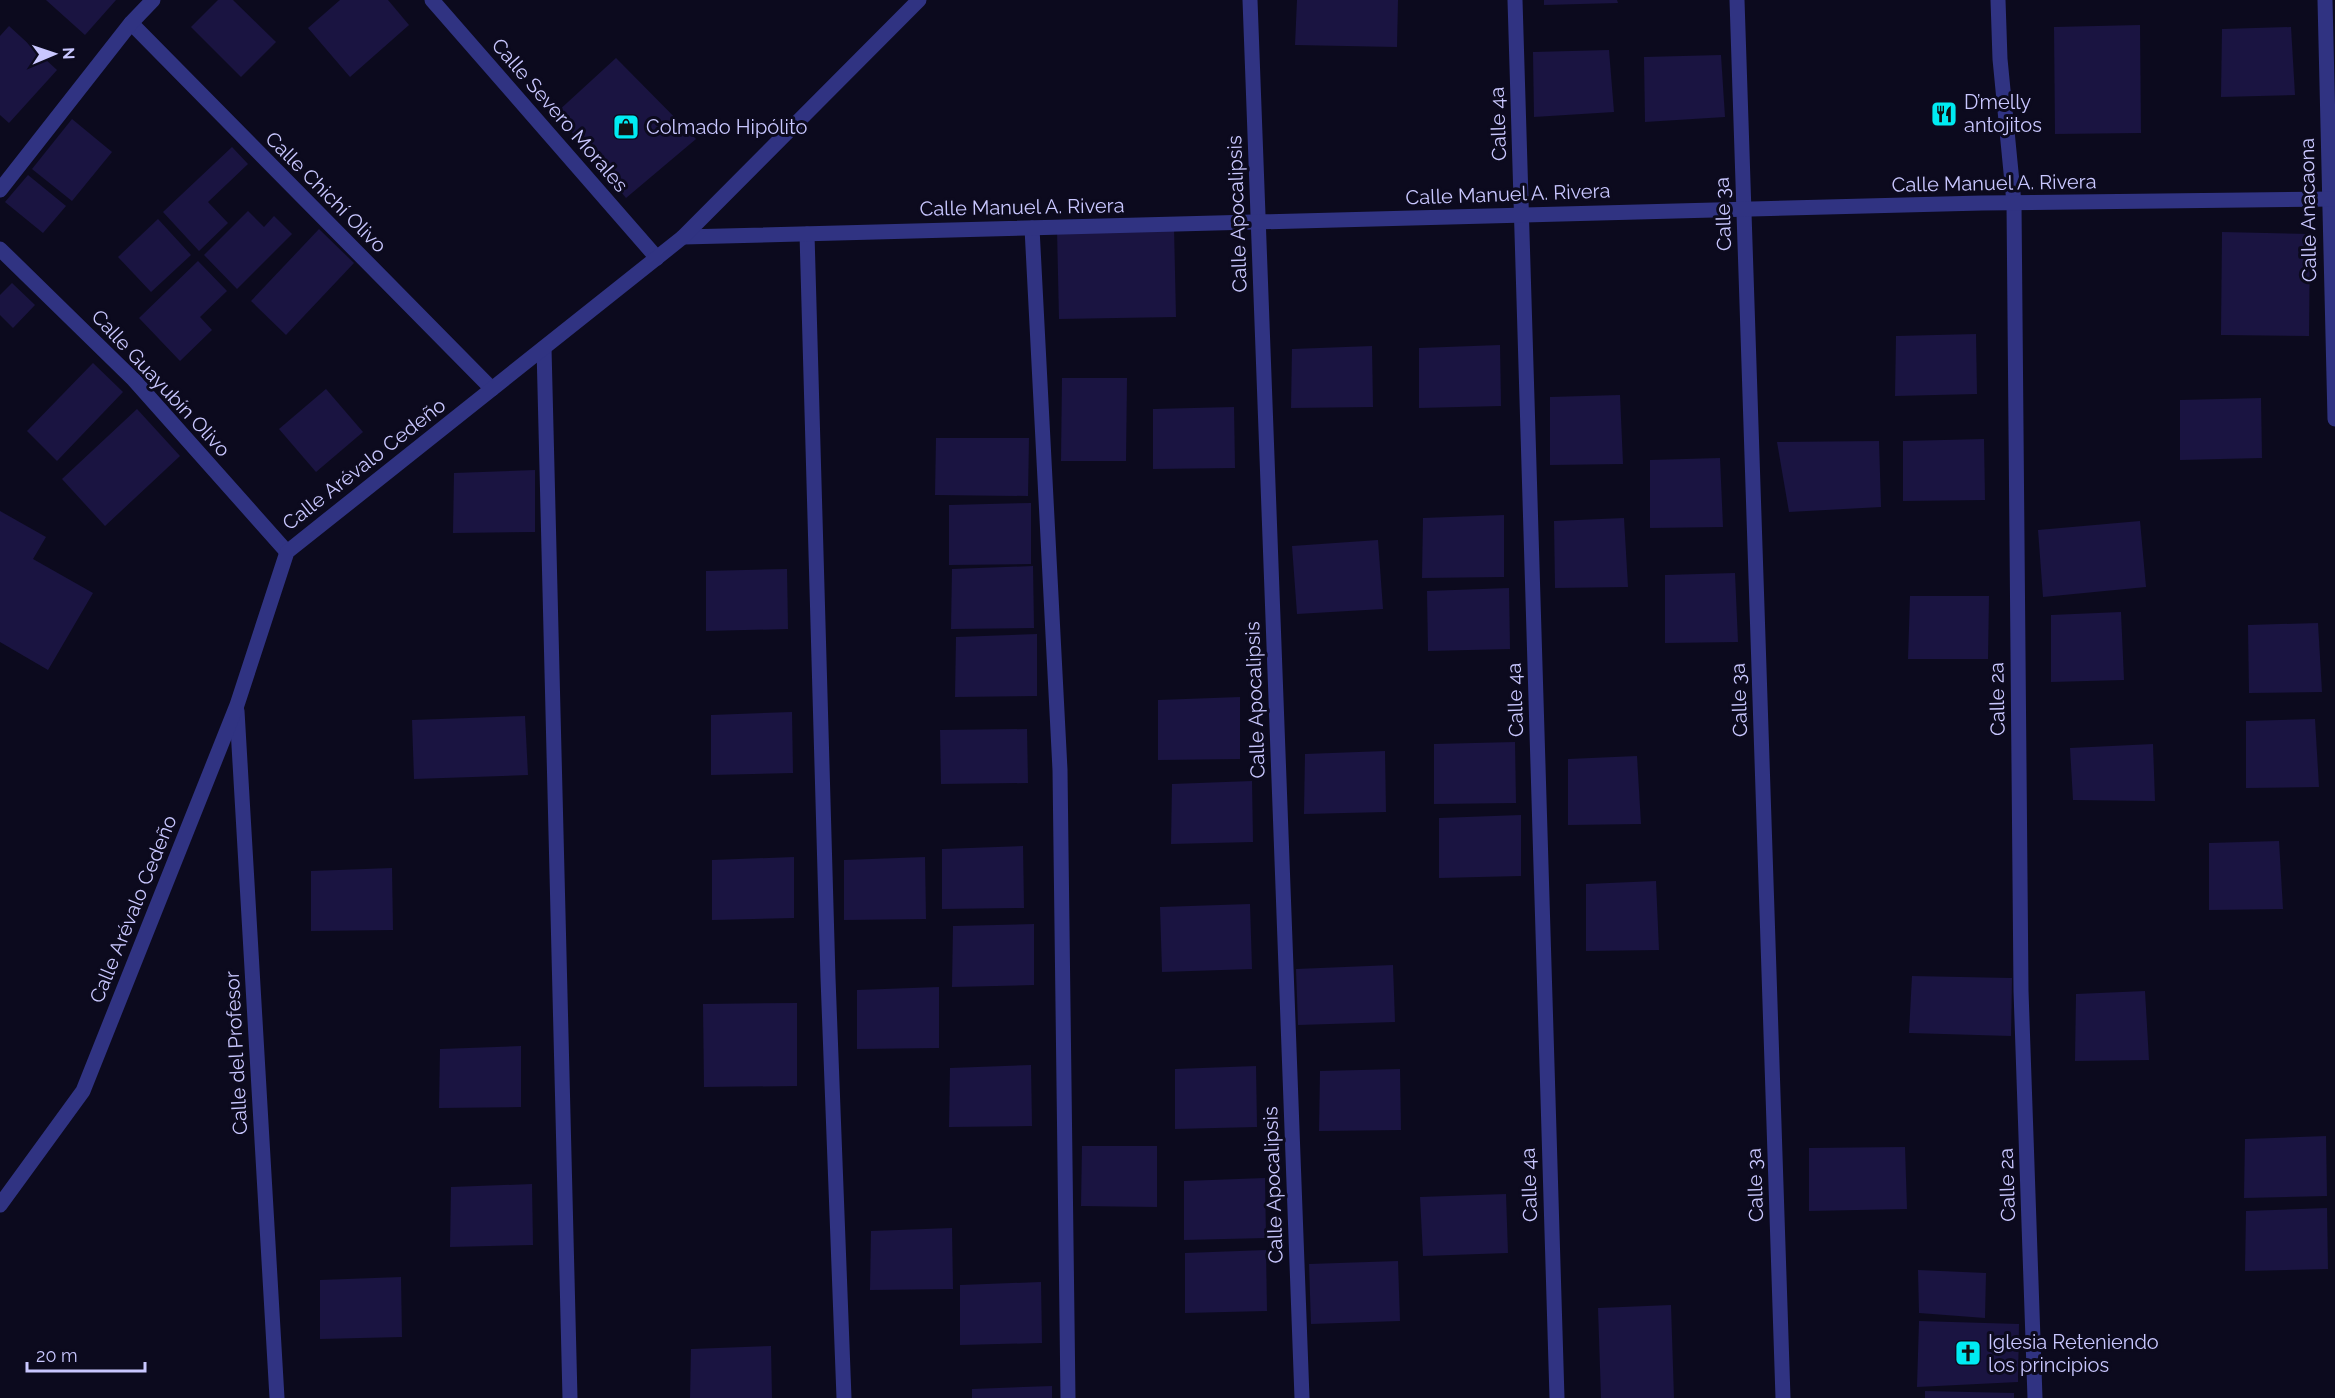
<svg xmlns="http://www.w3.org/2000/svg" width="2335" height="1398" font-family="Raleway,sans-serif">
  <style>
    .building { fill: #1a1441 }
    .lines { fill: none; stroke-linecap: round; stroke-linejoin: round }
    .street { stroke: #303382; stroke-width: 15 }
    .labels { text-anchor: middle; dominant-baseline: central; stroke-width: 6; stroke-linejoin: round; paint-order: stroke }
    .poi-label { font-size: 20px; fill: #c9c7ff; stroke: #0c0a1e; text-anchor: start }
    .street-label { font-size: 20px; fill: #c9c7ff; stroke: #0c0a1e }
  </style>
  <rect width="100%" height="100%" fill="#0c0a1e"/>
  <g class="building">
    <path d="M46,0H116L85,35Z"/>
    <path d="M218,0H233L276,42L241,77L191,27Z"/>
    <path d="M340,0H388L409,25L350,77L308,28Z"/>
    <path d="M1297,0H1398L1397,47L1295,45Z"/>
    <path d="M1544,0H1617L1618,3L1544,5Z"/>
    <path d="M2140,25L2141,133L2055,134L2054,27Z"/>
    <path d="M9,26L57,70L9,123L0,115V36Z"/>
    <path d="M2291,27L2295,95L2221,97L2222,29Z"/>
    <path d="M1609,50L1614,112L1534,117L1533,52Z"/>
    <path d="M1721,55L1725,117L1645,122L1644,57Z"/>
    <path d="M616,58L696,139L626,198L556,113Z"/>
    <path d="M72,119L112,152L72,201L32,169Z"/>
    <path d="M232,147L248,164L208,202L228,223L199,251L163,212Z"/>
    <path d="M28,175L66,206L43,233L5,202Z"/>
    <path d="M248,211L264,227L274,216L292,234L237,289L204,255Z"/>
    <path d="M158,219L191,255L151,292L118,257Z"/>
    <path d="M1174,227L1176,317L1059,319L1057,229Z"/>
    <path d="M319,229L354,263L286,335L251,301Z"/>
    <path d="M2222,232L2310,234L2309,336L2221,335Z"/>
    <path d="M198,261L227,291L200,317L212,330L180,361L139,318Z"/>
    <path d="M12,283L35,305L13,328L0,315V295Z"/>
    <path d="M1976,334L1977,394L1895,396L1896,336Z"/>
    <path d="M1500,345L1501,406L1419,408V348Z"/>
    <path d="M1372,346L1373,407L1291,408L1292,349Z"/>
    <path d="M93,363L123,392L57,461L27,431Z"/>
    <path d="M1062,378H1127L1126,461H1061Z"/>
    <path d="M326,389L363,432L316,472L279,429Z"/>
    <path d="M1620,395L1623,464L1550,465V397Z"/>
    <path d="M2261,398L2262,458L2180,460V400Z"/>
    <path d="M1234,407L1235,468L1153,469V409Z"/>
    <path d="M137,409L180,456L105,526L62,479Z"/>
    <path d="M936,438H1029L1028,496L935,495Z"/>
    <path d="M1984,439L1985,500L1903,501V441Z"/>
    <path d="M1879,441L1881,507L1789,512L1777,442Z"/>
    <path d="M1720,458L1723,527L1650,528V460Z"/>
    <path d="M535,470V532L453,533L454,473Z"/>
    <path d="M1031,503V564L949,565V505Z"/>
    <path d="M0,511L46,537L33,559L93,593L48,670L0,642Z"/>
    <path d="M1504,515V577L1422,578L1423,518Z"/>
    <path d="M1624,518L1628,587L1555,588L1554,521Z"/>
    <path d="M2140,521L2146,587L2043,597L2038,530Z"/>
    <path d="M1378,540L1383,609L1297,614L1292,546Z"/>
    <path d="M1033,566L1034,628L951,629L952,569Z"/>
    <path d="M787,569L788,629L706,631V571Z"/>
    <path d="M1735,573L1738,642L1665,643V575Z"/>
    <path d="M1509,588L1510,649L1428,651L1427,591Z"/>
    <path d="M1910,596H1989L1988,659H1908Z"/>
    <path d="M2121,612L2124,680L2051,682V615Z"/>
    <path d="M2318,623L2322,692L2249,693L2248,625Z"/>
    <path d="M1037,634V696L955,697L956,637Z"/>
    <path d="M1240,697V759L1158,760V700Z"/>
    <path d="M792,712L793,773L711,775V715Z"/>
    <path d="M525,716L528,775L414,779L412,720Z"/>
    <path d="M2315,719L2319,787L2246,788V721Z"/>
    <path d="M1027,729L1028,783L941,784L940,730Z"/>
    <path d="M1515,742L1516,803L1434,804V744Z"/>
    <path d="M2153,744L2155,801L2073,800L2070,748Z"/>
    <path d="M1385,751L1386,812L1304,814L1305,754Z"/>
    <path d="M1637,756L1641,824L1568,825V759Z"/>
    <path d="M1252,781L1253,842L1171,844L1172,784Z"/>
    <path d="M1521,815V876L1439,878V818Z"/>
    <path d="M2279,841L2283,909L2209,910V843Z"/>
    <path d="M1023,846L1024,908L942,909V849Z"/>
    <path d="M794,857V918L712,920V860Z"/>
    <path d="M925,857L926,919L844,920V860Z"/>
    <path d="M392,868L393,930L311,931V871Z"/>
    <path d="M1656,881L1659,950L1586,951V884Z"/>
    <path d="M1250,904L1252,969L1162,972L1160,907Z"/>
    <path d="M1034,924V985L952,987L953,926Z"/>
    <path d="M1393,965L1395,1022L1298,1025L1296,969Z"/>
    <path d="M1912,976L2012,978L2011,1036L1909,1033Z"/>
    <path d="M939,987V1048L857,1049V990Z"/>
    <path d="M2145,991L2149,1060L2075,1061L2076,994Z"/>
    <path d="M797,1003V1086L704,1087L703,1004Z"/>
    <path d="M521,1046V1107L439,1108L440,1049Z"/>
    <path d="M1031,1065L1032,1126L949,1127L950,1068Z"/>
    <path d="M1256,1066L1257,1127L1175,1129V1069Z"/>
    <path d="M1400,1069L1401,1130L1319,1131L1320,1071Z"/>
    <path d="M2326,1136L2327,1196L2244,1198L2245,1139Z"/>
    <path d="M1082,1146H1157V1207L1081,1206Z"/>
    <path d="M1905,1147L1907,1209L1809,1211V1148Z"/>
    <path d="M1265,1178L1266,1238L1184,1240V1181Z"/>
    <path d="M532,1184L533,1245L450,1247L451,1187Z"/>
    <path d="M1506,1194L1508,1253L1423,1256L1420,1197Z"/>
    <path d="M2327,1208L2328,1269L2245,1271L2246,1211Z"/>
    <path d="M952,1228L953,1289L870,1290L871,1231Z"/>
    <path d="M1266,1250L1267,1311L1185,1313V1253Z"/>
    <path d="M1398,1261L1400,1321L1311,1324L1309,1264Z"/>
    <path d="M1918,1270L1986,1273L1985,1318L1919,1313Z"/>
    <path d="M401,1277L402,1337L320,1339V1280Z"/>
    <path d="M1041,1282L1042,1343L960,1345V1285Z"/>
    <path d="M1671,1305L1674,1398H1601L1598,1308Z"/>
    <path d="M1919,1321L2019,1324L2018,1382L1917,1387Z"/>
    <path d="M771,1346L772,1398H690L691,1349Z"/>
    <path d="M1052,1386V1398H972V1389Z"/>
    <path d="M1925,1391L2014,1393V1398H1925Z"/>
  </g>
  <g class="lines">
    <g class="street">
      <path d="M432,0L657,258"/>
      <path d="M1250,0L1302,1398"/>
      <path d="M1515,0L1557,1398"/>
      <path d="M1737,0L1783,1398"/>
      <path d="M1998,0L2000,59L2014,203L2021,991L2035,1398"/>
      <path d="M2325,0L2335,419"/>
      <path d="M131,23L492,389"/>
      <path d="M0,190L131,23L153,0"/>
      <path d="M1032,228L1060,770L1068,1398"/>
      <path d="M807,234L828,978L844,1398"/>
      <path d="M683,237L1982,203L2335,199"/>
      <path d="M0,249L134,380L287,552"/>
      <path d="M544,348L570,1398"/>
      <path d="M237,711L277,1398"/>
      <path d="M0,1205L83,1091L237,705L287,552L683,237L919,0"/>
    </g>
  </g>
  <defs>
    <symbol id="restaurant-square" viewBox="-11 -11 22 22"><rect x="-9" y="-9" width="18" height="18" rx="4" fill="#00ebf2" stroke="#0c0a1e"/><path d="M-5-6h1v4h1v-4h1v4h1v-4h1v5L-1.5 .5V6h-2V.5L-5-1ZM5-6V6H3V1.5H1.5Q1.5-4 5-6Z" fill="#111"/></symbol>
    <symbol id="shop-square" viewBox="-11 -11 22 22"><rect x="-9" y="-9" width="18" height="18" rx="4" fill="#00ebf2" stroke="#0c0a1e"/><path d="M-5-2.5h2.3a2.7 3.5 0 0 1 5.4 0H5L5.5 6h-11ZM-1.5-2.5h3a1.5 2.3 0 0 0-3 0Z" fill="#111"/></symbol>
    <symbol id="church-square" viewBox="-11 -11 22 22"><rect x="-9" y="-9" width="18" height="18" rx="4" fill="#00ebf2" stroke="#0c0a1e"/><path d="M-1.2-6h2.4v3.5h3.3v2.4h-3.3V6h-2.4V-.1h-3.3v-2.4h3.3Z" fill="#111"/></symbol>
  </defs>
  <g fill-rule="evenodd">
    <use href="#restaurant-square" x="1929" y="99" width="30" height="30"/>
    <use href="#shop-square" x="611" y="112" width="30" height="30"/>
    <use href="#church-square" x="1953" y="1338" width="30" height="30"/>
  </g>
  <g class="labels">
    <g class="poi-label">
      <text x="1964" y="102">D’melly<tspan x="1964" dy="23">antojitos</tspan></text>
      <text x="646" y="127">Colmado Hipólito</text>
      <text x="1988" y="1342">Iglesia Reteniendo<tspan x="1988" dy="23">los principios</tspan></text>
    </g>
    <g class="street-label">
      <text transform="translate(560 115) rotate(49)">Calle Severo Morales</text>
      <text transform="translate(1498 124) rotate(-92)">Calle 4a</text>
      <text transform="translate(1994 183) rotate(-1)">Calle Manuel A. Rivera</text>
      <text transform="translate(326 192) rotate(45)">Calle Chichí Olivo</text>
      <text transform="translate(1508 194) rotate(-2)">Calle Manuel A. Rivera</text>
      <text transform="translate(1022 207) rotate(-1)">Calle Manuel A. Rivera</text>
      <text transform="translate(2308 210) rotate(-91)">Calle Anacaona</text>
      <text transform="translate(1237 214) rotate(-92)">Calle Apocalipsis</text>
      <text transform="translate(1723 214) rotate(-92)">Calle 3a</text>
      <text transform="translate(161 383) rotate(47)">Calle Guayubín Olivo</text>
      <text transform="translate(364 464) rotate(-38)">Calle Arévalo Cedeño</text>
      <text transform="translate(1997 699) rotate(-91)">Calle 2a</text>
      <text transform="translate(1255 700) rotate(-92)">Calle Apocalipsis</text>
      <text transform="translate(1515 700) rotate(-92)">Calle 4a</text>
      <text transform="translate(1739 700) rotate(-92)">Calle 3a</text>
      <text transform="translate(133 909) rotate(-68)">Calle Arévalo Cedeño</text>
      <text transform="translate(236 1053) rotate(-93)">Calle del Profesor</text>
      <text transform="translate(1273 1185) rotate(-92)">Calle Apocalipsis</text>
      <text transform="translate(1529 1185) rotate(-92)">Calle 4a</text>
      <text transform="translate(1755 1185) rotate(-92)">Calle 3a</text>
      <text transform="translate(2007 1185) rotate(-92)">Calle 2a</text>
    </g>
  </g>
  <g transform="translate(54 54) rotate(88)" stroke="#0c0a1e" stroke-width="4.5" paint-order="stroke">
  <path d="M0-4.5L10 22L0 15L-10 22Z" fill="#c9c7ff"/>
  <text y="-9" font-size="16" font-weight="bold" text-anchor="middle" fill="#c9c7ff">N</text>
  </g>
  <path d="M27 1362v9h118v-9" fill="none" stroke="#c9c7ff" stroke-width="3"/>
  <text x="36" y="1362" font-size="18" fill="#c9c7ff" stroke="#0c0a1e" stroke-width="4.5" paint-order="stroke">20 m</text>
</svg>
